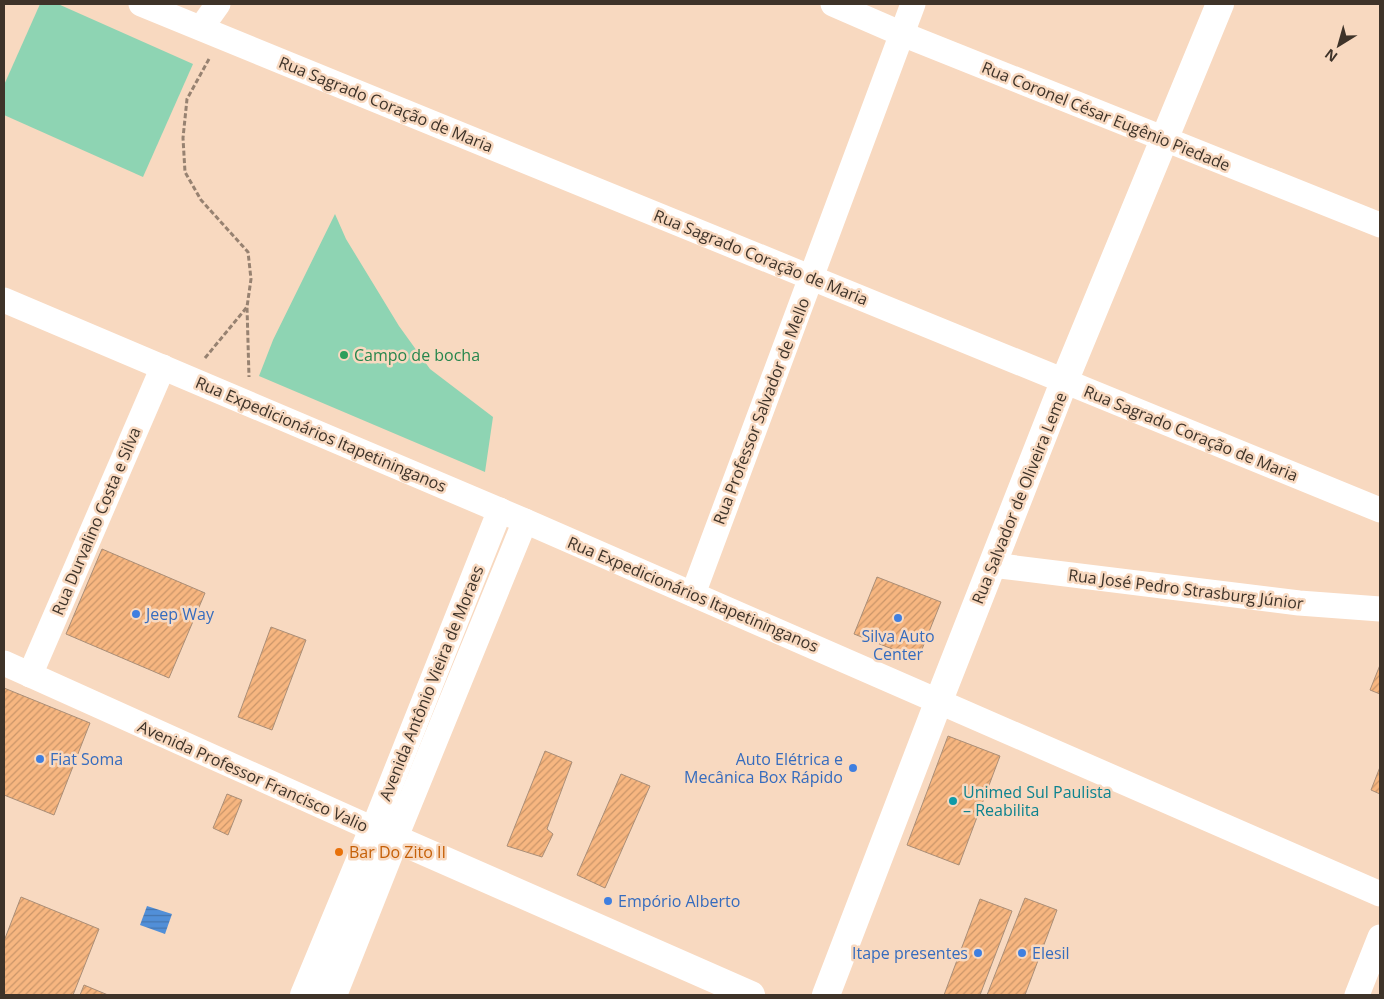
<svg xmlns="http://www.w3.org/2000/svg" width="1384" height="999" font-family="'Open Sans',sans-serif">
  <style>
    .pitch { fill: #8ed4b3 }
    .water { fill: url(#water-rules) }
    .building { fill: url(#building-hatch); stroke: #aa8e77 }
    .lines { fill: none; stroke-linecap: round; stroke-linejoin: round }
    .path { stroke: #978271; stroke-width: 3; stroke-dasharray: 5 2.5; stroke-linecap: butt }
    .street { stroke: #fff; stroke-width: 25 }
    .primary { stroke: #fff; stroke-width: 28 }
    .leisure-dot { fill: #2e9e5b; stroke: #f8d9c0; stroke-width: 2 }
    .shop-dot { fill: #3f7fe0; stroke: #f8d9c0; stroke-width: 2 }
    .culture-dot { fill: #0f9aa8; stroke: #f8d9c0; stroke-width: 2 }
    .food-dot { fill: #e8710a; stroke: #f8d9c0; stroke-width: 2 }
    .labels { text-anchor: middle; dominant-baseline: central; stroke-width: 5; stroke-linejoin: round; paint-order: stroke }
    .street-label { font-size: 16px; fill: #3e3329; stroke: #f8d9c0 }
    .leisure-label { font-size: 16px; fill: #27864d; stroke: #f8d9c0; text-anchor: start }
    .shop-label { font-size: 16px; fill: #366cbe; stroke: #f8d9c0; text-anchor: start }
    .culture-label { font-size: 16px; fill: #0d838f; stroke: #f8d9c0; text-anchor: start }
    .food-label { font-size: 16px; fill: #c56008; stroke: #f8d9c0; text-anchor: start }
  </style>
  <defs>
    <pattern id="water-rules" width="6" height="5" patternUnits="userSpaceOnUse" patternTransform="scale(1.25)"><rect width="6" height="5" fill="#518fd8"/><path d="M0 2.5h6" fill="none" stroke="#4575af"/></pattern>
    <pattern id="building-hatch" width="6" height="6" patternUnits="userSpaceOnUse" patternTransform="scale(1.25)"><rect width="6" height="6" fill="#f7b680"/><path d="M-1 1l2-2M0 6l6-6M5 7l2-2" fill="none" stroke="#c99569"/></pattern>
  </defs>
  <rect width="100%" height="100%" fill="#f8d9c0"/>
  <g class="pitch">
    <path d="M40,4H58L193,64L143,177L4,115V85Z"/>
    <path d="M335,214L346,239L399,326L430,369L493,417L485,472L259,376L273,340Z"/>
  </g>
  <path class="water" d="M147,906L172,914L165,934L140,925Z"/>
  <g class="building">
    <path d="M102,549L205,593L169,678L66,634Z"/>
    <path d="M877,577L941,602L918,659L854,634Z"/>
    <path d="M271,627L306,640L272,730L238,717Z"/>
    <path d="M1380,665V694L1370,690Z"/>
    <path d="M4,688L90,723L54,815L4,795Z"/>
    <path d="M948,736L1000,756L959,865L907,845Z"/>
    <path d="M545,751L572,762L547,829L553,834L542,857L507,846Z"/>
    <path d="M1380,767V794L1371,790Z"/>
    <path d="M621,774L650,786L605,888L577,875Z"/>
    <path d="M227,794L242,800L228,835L213,828Z"/>
    <path d="M21,897L99,929L73,995H4V941Z"/>
    <path d="M1025,898L1057,910L1025,995H987Z"/>
    <path d="M980,899L1012,911L980,995H944Z"/>
    <path d="M84,985L108,995H80Z"/>
  </g>
  <g class="lines">
    <g class="path">
      <path d="M209,59L187,99L183,138L185,172L201,200L248,252L251,279L247,307L249,377"/>
      <path d="M205,358L247,307"/>
    </g>
    <g class="street">
      <path d="M141,4L1380,510"/>
      <path d="M833,4L902,34L1380,225"/>
      <path d="M201,28L218,4"/>
      <path d="M4,300L525,521L1380,894"/>
      <path d="M992,565L1299,603L1380,609"/>
      <path d="M693,594L913,4"/>
      <path d="M4,663L373,829L500,510"/>
      <path d="M30,675L163,367"/>
      <path d="M395,839L525,521"/>
      <path d="M1357,995L1380,937"/>
    </g>
    <g class="primary">
      <path d="M304,995L373,829L751,995"/>
      <path d="M333,995L395,839"/>
      <path d="M826,995L943,690L1064,382L1220,4"/>
    </g>
  </g>
  <circle class="leisure-dot" cx="344" cy="355" r="5"/>
  <g class="shop-dot">
    <circle cx="136" cy="614" r="5"/>
    <circle cx="898" cy="618" r="5"/>
    <circle cx="40" cy="759" r="5"/>
    <circle cx="853" cy="768" r="5"/>
    <circle cx="608" cy="901" r="5"/>
    <circle cx="978" cy="953" r="5"/>
    <circle cx="1022" cy="953" r="5"/>
  </g>
  <circle class="culture-dot" cx="953" cy="801" r="5"/>
  <circle class="food-dot" cx="339" cy="852" r="5"/>
  <g class="labels">
    <g class="street-label">
      <text transform="translate(386 104) rotate(22)">Rua Sagrado Coração de Maria</text>
      <text transform="translate(1106 116) rotate(22)">Rua Coronel César Eugênio Piedade</text>
      <text transform="translate(761 257) rotate(22)">Rua Sagrado Coração de Maria</text>
      <text transform="translate(761 411) rotate(-69)">Rua Professor Salvador de Mello</text>
      <text transform="translate(1191 433) rotate(22)">Rua Sagrado Coração de Maria</text>
      <text transform="translate(321 434) rotate(23)">Rua Expedicionários Itapetininganos</text>
      <text transform="translate(1019 498) rotate(-68)">Rua Salvador de Oliveira Leme</text>
      <text transform="translate(96 521) rotate(-67)">Rua Durvalino Costa e Silva</text>
      <text transform="translate(1186 589) rotate(7)">Rua José Pedro Strasburg Júnior</text>
      <text transform="translate(693 594) rotate(23)">Rua Expedicionários Itapetininganos</text>
      <text transform="translate(431 683) rotate(-68)">Avenida Antônio Vieira de Moraes</text>
      <text transform="translate(253 776) rotate(24)">Avenida Professor Francisco Valio</text>
    </g>
    <g class="leisure-label">
      <text x="354" y="355">Campo de bocha</text>
    </g>
    <g class="shop-label">
      <text x="146" y="614">Jeep Way</text>
      <text x="898" y="636" text-anchor="middle">Silva Auto<tspan x="898" dy="18">Center</tspan></text>
      <text x="50" y="759">Fiat Soma</text>
      <text x="843" y="759" text-anchor="end">Auto Elétrica e<tspan x="843" dy="18">Mecânica Box Rápido</tspan></text>
      <text x="618" y="901">Empório Alberto</text>
      <text x="968" y="953" text-anchor="end">Itape presentes</text>
      <text x="1032" y="953">Elesil</text>
    </g>
    <g class="culture-label">
      <text x="963" y="792">Unimed Sul Paulista<tspan x="963" dy="18">– Reabilita</tspan></text>
    </g>
    <g class="food-label">
      <text x="349" y="852">Bar Do Zito II</text>
    </g>
  </g>
  <rect width="1384" height="999" fill="none" stroke="#3e3329" stroke-width="10"/>
  <g transform="translate(1339 45) rotate(217)" stroke="#f8d9c0" stroke-width="4" paint-order="stroke">
  <path d="M0-4L9 19L0 12L-9 19Z" fill="#3e3329"/>
  <text y="-8" font-size="14" font-weight="bold" text-anchor="middle" fill="#3e3329">N</text>
  </g>
</svg>
